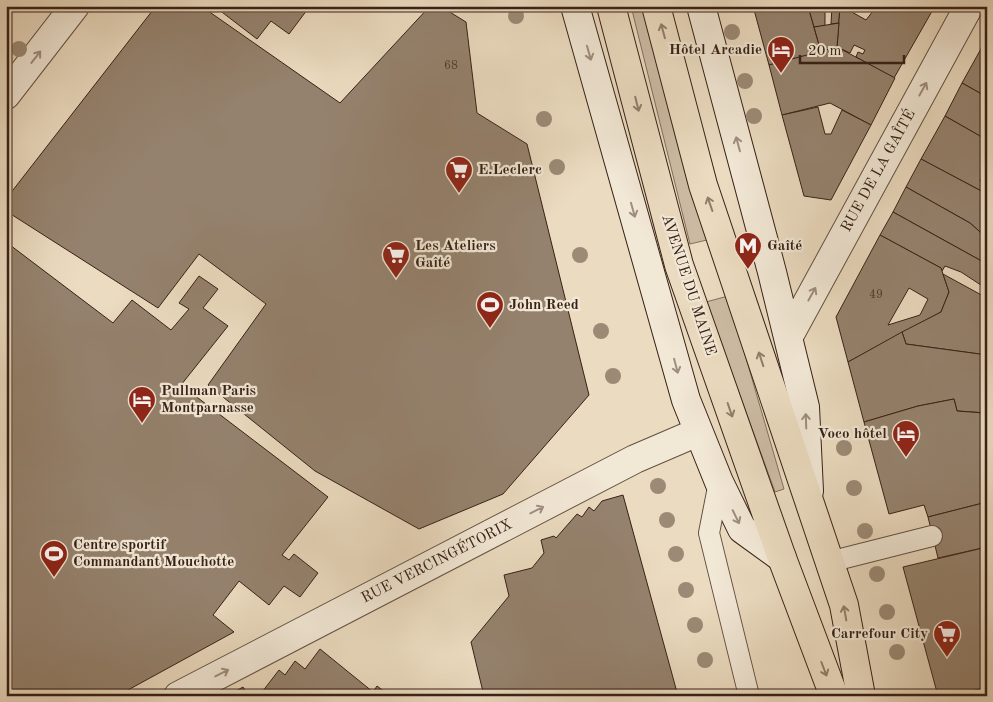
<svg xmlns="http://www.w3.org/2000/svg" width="993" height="702" font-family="'Old Standard TT',serif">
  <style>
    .green { fill: #ccbba3; stroke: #826e5c }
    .building { fill: #95826e; stroke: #372116; fill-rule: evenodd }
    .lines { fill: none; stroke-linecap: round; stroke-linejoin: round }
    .lane-casing { stroke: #645040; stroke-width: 22 }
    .street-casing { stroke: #645040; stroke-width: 30 }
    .secondary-casing { stroke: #372116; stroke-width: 30 }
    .primary-casing { stroke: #372116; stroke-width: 30 }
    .lane { stroke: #f2e8d6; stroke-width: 20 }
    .street { stroke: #f2e8d6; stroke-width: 28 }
    .secondary { stroke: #f2e8d6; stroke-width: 28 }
    .primary { stroke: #ebdbc0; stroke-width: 28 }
    .tree { fill: #9c8a76 }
    .oneway { stroke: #917e6b }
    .oneway2 { stroke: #9e8e80 }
    .labels { text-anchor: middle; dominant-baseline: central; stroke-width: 4.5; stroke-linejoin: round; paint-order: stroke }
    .number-label { font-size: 12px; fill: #4e392c }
    .poi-label { font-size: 15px; font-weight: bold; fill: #372116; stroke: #f2e8d6; text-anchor: start }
    .street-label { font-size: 15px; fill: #372116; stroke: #f2e8d6 }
  </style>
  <rect width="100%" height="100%" fill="#ebdbc0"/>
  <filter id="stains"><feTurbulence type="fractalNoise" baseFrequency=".004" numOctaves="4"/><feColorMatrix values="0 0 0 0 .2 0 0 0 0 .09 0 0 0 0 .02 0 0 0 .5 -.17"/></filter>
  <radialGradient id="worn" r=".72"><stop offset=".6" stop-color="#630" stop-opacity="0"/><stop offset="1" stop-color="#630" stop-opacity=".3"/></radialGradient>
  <g class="green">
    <path d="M631,6H644L711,239L690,244Z"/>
    <path d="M728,296L784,489L775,492L706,302Z"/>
  </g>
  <g class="building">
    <path d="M156,6H201L340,103L430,6H440L466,22L477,113L527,144L589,395L503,494L419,529L315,471L208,385L266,304L199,254L158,308L6,211V199Z"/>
    <path d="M214,6H310L289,34L271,21L257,39Z"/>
    <path d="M753,6H808L821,52L769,65Z"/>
    <path d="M808,6H825V26L814,27Z"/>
    <path d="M832,6H840L839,23L831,24Z"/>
    <path d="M840,6H850V11L866,20L877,6H935L894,78L856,57L858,52L863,54L865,50L854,45L850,53L837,47Z"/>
    <path d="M839,23L837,47L821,52L814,27Z"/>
    <path d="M987,38V97L962,83Z"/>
    <path d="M837,47L895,78L871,125L830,103L782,115L769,65Z"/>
    <path d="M962,83L987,97V140L945,116Z"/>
    <path d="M818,107L825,134H831L842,110L871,125L831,200L804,196L782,115Z"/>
    <path d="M945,116L987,140V168L980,181L987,183V194L921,159Z"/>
    <path d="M921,159L987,194L981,210L987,213V238L970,223L906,187Z"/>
    <path d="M906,187L970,223L987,238V264L893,212Z"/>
    <path d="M893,212L987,264V289L961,272L945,266L942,271L941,268L880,235Z"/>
    <path d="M880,235L941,268L949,292L941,312L848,362L836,317ZM909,288L928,299L920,315L888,325Z"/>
    <path d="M6,242L113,323L132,300L171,330L189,309L179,303L199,276L218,289L203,308L228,326L181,385L328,497L282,555L289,560L294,554L318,573L300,597L284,586L269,605L239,581L213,615L234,632L117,696H6Z"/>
    <path d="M943,274L987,298V355L906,344L902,332L941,312L949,292Z"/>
    <path d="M902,332L906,344L987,355V413L957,411L954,399L918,406L864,422L848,362Z"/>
    <path d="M954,399L957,411L985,413L987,502L928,517L924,505L889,514L864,422L918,406Z"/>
    <path d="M623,495L678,696H484L471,642L509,596L504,575L532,568L544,553L541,540L554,536L556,538L577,514L582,517L589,507L594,511L602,501Z"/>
    <path d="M987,502V547L938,558L928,517Z"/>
    <path d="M987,547V688L938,696L903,567Z"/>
    <path d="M320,649L373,692L377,686L389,695L259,696L279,670L285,675L295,661L305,669Z"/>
    <path d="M243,687L248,696H227Z"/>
    <path d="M987,688V696H943Z"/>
  </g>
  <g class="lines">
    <defs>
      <g id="lane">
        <path d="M719,482L709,533L749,696"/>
        <path d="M829,562L932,536"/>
      </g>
      <g id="street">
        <path d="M6,95L75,6"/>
        <path d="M789,336L969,6"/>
        <path d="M178,696L635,459L698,432"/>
      </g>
      <g id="secondary">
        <path d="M575,6L686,400L719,482L742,529L782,558"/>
        <path d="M701,6L772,272L805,407L809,491"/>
      </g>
      <g id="primary">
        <path d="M611,6L679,265L782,558L834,696"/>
        <path d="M656,6L703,185L844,605L861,696"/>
      </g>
    </defs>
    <use href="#lane" class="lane-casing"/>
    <use href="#street" class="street-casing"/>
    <use href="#secondary" class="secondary-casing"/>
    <use href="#primary" class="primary-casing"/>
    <use href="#lane" class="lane"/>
    <use href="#street" class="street"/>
    <use href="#secondary" class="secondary"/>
    <use href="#primary" class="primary"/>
  </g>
  <g class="tree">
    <circle cx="516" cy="16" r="8"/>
    <circle cx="732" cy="32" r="8"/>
    <circle cx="19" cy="49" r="8"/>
    <circle cx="745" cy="81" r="8"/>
    <circle cx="754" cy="116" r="8"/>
    <circle cx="544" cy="119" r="8"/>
    <circle cx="557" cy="167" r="8"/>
    <circle cx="580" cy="255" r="8"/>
    <circle cx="601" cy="331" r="8"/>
    <circle cx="613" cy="376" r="8"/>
    <circle cx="844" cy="448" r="8"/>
    <circle cx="658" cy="486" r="8"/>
    <circle cx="854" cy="488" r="8"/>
    <circle cx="667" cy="520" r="8"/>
    <circle cx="865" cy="531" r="8"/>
    <circle cx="676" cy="554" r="8"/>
    <circle cx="877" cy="574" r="8"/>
    <circle cx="686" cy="590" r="8"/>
    <circle cx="887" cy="612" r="8"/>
    <circle cx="695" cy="625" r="8"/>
    <circle cx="897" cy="652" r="8"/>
    <circle cx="705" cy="660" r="8"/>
  </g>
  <defs><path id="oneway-shaft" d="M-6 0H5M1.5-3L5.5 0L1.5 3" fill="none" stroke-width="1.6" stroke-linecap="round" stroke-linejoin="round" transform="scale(1.25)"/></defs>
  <g class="oneway">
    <use href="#oneway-shaft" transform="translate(663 31) rotate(-105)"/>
    <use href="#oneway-shaft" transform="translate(637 104) rotate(76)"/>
    <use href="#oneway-shaft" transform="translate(710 204) rotate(-109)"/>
    <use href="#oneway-shaft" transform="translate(761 359) rotate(-108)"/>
    <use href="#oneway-shaft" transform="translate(730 410) rotate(71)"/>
    <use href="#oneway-shaft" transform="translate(845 613) rotate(-100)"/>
    <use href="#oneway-shaft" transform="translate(824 669) rotate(69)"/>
  </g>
  <g class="oneway2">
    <use href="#oneway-shaft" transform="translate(589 53) rotate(74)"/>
    <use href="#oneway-shaft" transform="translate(36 57) rotate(-52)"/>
    <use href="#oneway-shaft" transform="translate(923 89) rotate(-61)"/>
    <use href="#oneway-shaft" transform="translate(738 144) rotate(-105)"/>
    <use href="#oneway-shaft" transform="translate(633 210) rotate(74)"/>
    <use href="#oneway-shaft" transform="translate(812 294) rotate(-61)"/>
    <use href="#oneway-shaft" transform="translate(676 366) rotate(75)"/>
    <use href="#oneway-shaft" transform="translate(806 421) rotate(-92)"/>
    <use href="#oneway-shaft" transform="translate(537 510) rotate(-27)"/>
    <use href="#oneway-shaft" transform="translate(736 517) rotate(64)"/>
    <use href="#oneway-shaft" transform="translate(222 673) rotate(-27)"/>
  </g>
  <defs>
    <symbol id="hotel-pin" viewBox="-11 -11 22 30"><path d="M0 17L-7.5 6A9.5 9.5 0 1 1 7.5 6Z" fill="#8f2418" stroke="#f2e8d6"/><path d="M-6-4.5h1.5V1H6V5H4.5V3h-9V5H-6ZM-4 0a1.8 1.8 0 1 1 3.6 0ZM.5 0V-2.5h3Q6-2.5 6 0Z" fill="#fff"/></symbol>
    <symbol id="supermarket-pin" viewBox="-11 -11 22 30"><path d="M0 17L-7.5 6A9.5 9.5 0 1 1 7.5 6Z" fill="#8f2418" stroke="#f2e8d6"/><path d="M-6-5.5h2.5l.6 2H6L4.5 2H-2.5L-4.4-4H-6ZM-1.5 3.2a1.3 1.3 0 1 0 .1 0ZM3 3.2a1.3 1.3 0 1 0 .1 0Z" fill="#fff"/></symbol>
    <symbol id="metro-pin" viewBox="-11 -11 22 30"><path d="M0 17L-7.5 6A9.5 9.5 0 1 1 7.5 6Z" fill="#8f2418" stroke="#f2e8d6"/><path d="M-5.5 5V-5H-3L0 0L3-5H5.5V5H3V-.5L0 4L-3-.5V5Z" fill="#fff"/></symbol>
    <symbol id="stadium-pin" viewBox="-11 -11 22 30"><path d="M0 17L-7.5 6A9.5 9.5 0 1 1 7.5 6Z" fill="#8f2418" stroke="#f2e8d6"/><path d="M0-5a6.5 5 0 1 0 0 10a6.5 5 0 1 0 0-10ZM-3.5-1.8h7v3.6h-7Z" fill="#fff"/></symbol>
  </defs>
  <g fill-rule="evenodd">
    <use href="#hotel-pin" x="765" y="34" width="32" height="43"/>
    <use href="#supermarket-pin" x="443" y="154" width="32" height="43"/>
    <use href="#metro-pin" x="732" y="230" width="32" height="43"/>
    <use href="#supermarket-pin" x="380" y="239" width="32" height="43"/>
    <use href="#stadium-pin" x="474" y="289" width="32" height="43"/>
    <use href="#hotel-pin" x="126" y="384" width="32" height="43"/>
    <use href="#hotel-pin" x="890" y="418" width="32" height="43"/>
    <use href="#stadium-pin" x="38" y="538" width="32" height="43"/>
    <use href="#supermarket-pin" x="931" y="618" width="32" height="43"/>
  </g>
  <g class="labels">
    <g class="number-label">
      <text x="451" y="66">68</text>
      <text x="876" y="295">49</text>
    </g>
    <g class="poi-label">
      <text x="762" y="50" text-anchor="end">Hôtel Arcadie</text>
      <text x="478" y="170">E.Leclerc</text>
      <text x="415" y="246">Les Ateliers<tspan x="415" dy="17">Gaîté</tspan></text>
      <text x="767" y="246">Gaîté</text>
      <text x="509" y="305">John Reed</text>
      <text x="161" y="391">Pullman Paris<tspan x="161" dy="17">Montparnasse</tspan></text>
      <text x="887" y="434" text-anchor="end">Voco hôtel</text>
      <text x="73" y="545">Centre sportif<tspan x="73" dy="17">Commandant Mouchotte</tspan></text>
      <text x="928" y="634" text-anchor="end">Carrefour City</text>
    </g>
    <g class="street-label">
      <text transform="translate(879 171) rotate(-61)">RUE DE LA GAÎTÉ</text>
      <text transform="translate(688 285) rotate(72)">AVENUE DU MAINE</text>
      <text transform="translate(437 562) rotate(-27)">RUE VERCINGÉTORIX</text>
    </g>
  </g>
  <rect width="993" height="702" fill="none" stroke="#ebdbc0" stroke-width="25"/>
  <rect x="8" y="8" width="978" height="687" fill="none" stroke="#372116" stroke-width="2.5"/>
  <rect x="12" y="12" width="968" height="677" fill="none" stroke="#372116"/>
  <path d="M800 55v8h104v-8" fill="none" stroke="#372116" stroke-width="2.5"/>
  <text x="808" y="55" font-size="15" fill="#372116" stroke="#f2e8d6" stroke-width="4" paint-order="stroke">20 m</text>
  <rect width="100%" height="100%" filter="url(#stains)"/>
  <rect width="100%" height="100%" fill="url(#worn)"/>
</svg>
